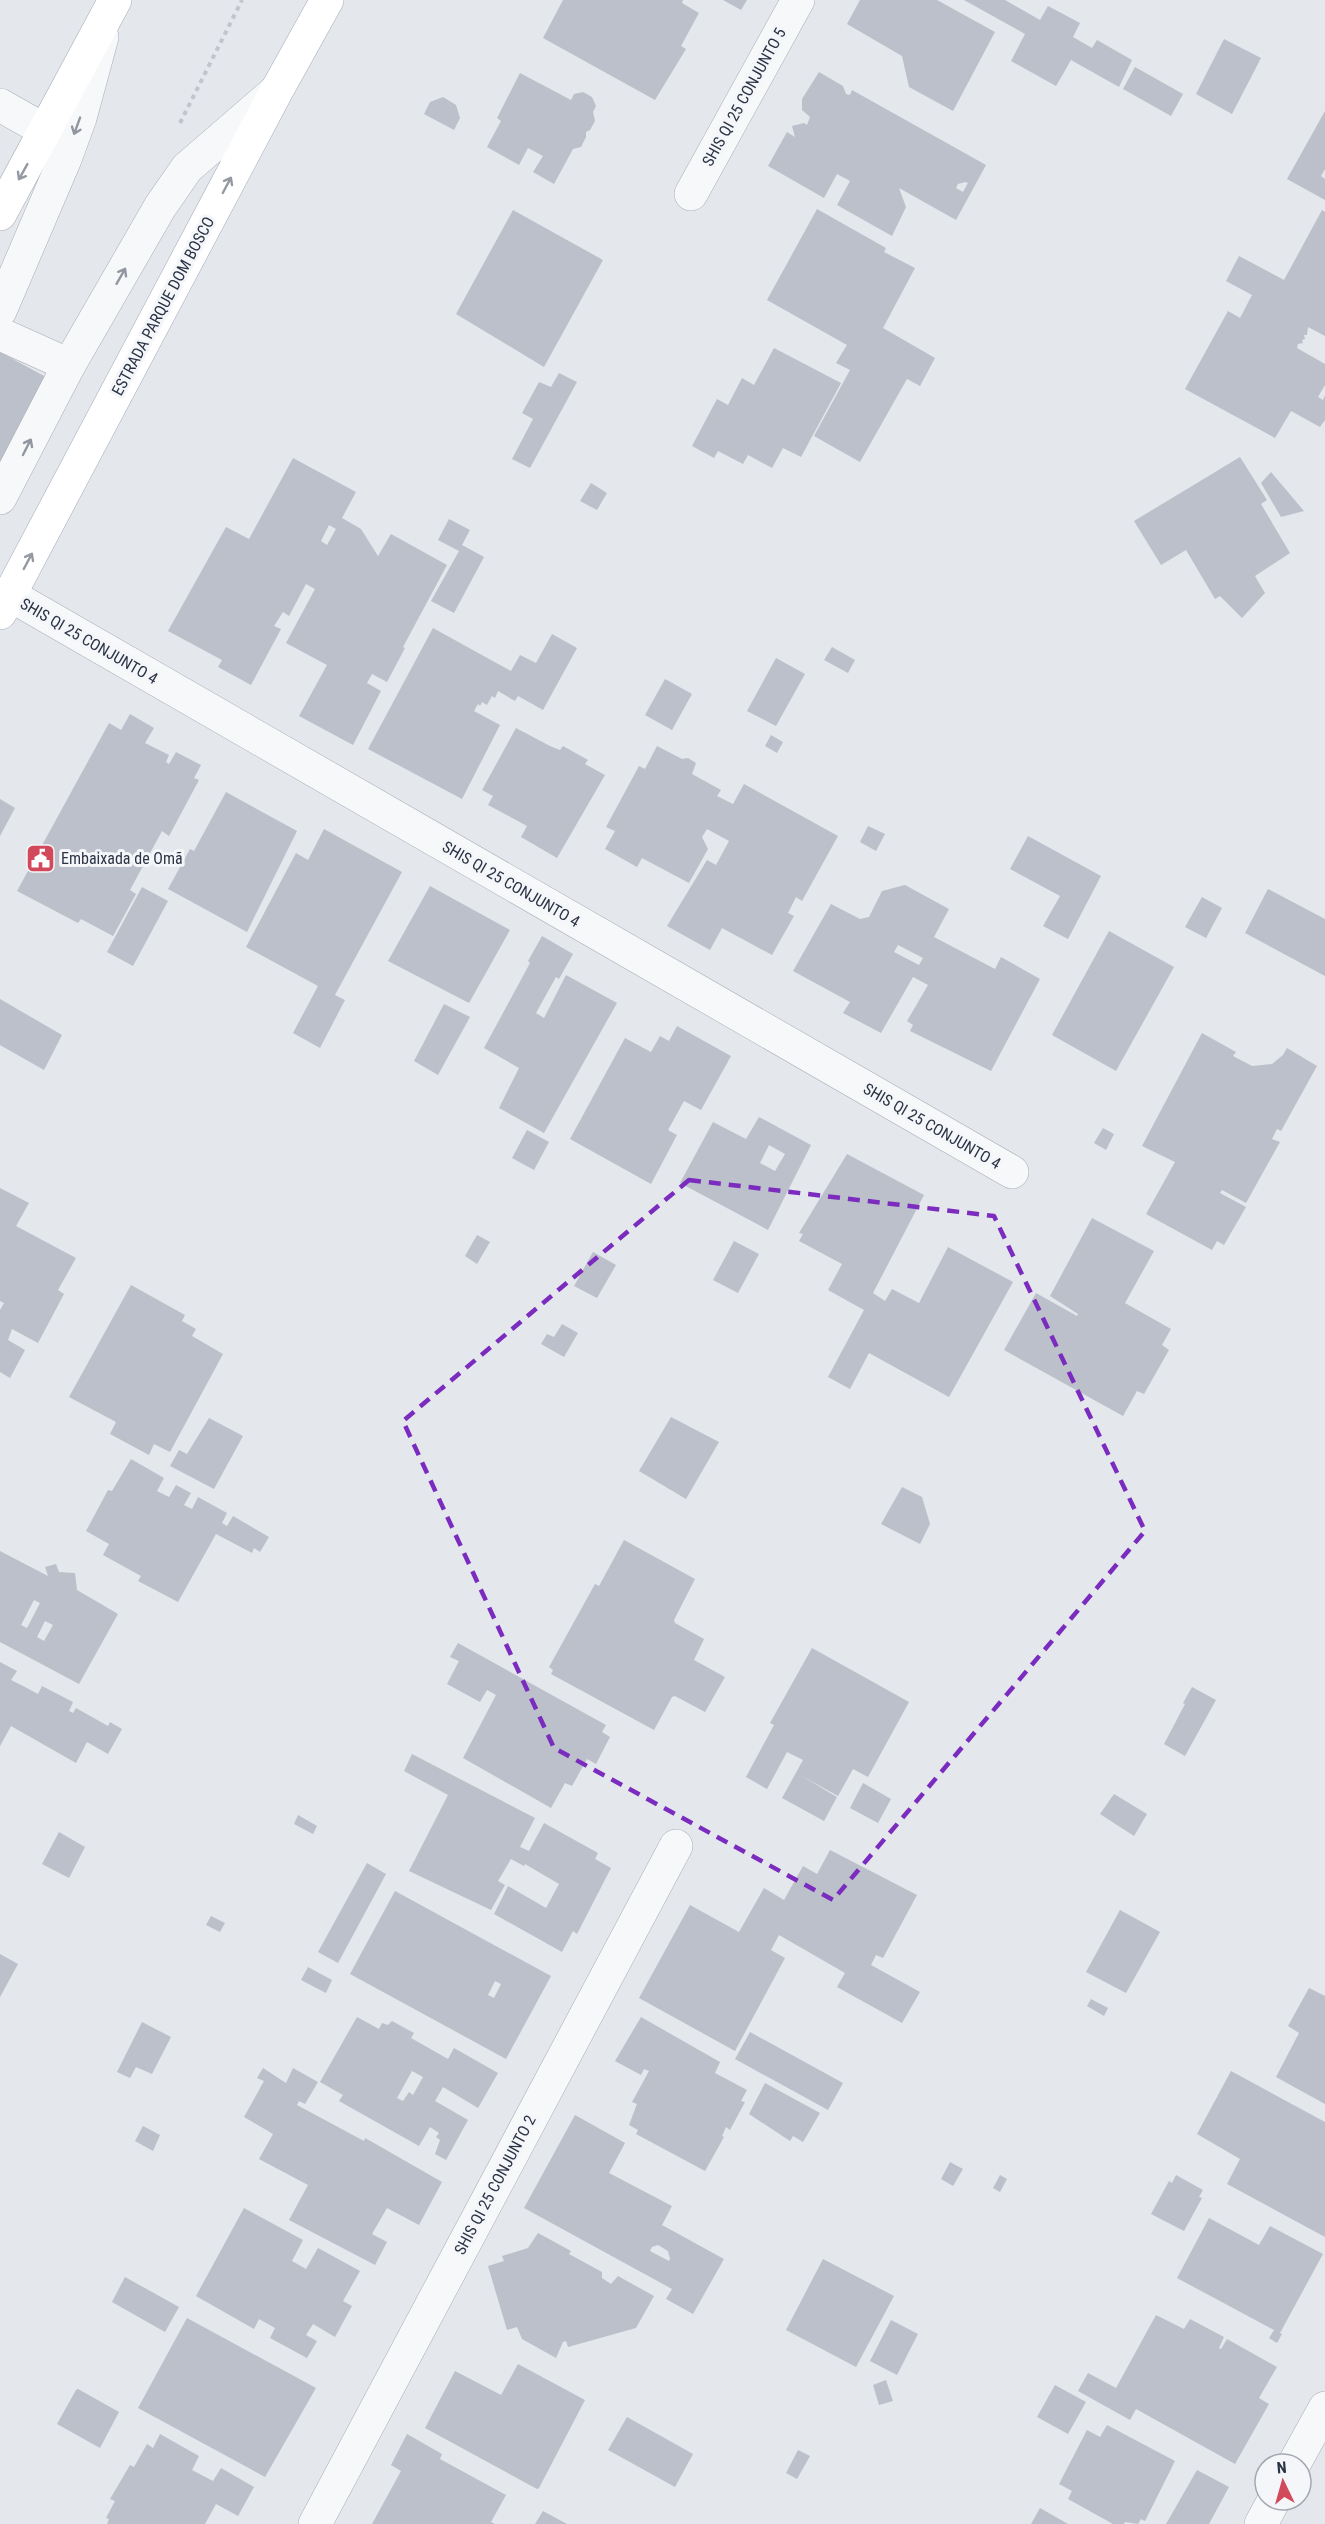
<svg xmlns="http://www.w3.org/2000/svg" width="1325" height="2524" font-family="'Roboto Condensed',sans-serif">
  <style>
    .building { fill: #bbc0ca; fill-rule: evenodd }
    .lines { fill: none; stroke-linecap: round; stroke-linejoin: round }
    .minor-casing { stroke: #a9aeb7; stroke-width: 34 }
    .major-casing { stroke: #a3abb8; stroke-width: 34 }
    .path { stroke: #c2c5cb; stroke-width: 4; stroke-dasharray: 4.5 4.5; stroke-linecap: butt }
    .minor { stroke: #f7f8fa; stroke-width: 33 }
    .major { stroke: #fff; stroke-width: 33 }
    .oneway { stroke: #9196a0 }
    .oneway2 { stroke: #959aa2 }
    .marked { fill: none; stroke: #7b2cbf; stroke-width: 4.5; stroke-dasharray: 12 8; stroke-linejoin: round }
    .labels { text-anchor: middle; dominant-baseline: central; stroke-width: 6; stroke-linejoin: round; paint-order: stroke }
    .street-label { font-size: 16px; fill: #2b3445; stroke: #f4f6f9 }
    .poi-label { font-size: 16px; fill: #2b3445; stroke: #f4f6f9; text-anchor: start }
  </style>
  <rect width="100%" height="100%" fill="#e4e7ec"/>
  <g class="building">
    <path d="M563,0H683L682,3L699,13L681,46L686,49L655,100L543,38Z"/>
    <path d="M723,0H747L741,10Z"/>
    <path d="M860,0H937L995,32L953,111L909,87L902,56L847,24Z"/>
    <path d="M964,0H1005L1040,20L1048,6L1080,23L1073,37L1092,48L1097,40L1132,60L1119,87L1071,60L1056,86L1011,61L1025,34Z"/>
    <path d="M1224,39L1261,58L1232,114L1196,94Z"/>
    <path d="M1135,67L1183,94L1171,116L1123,89Z"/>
    <path d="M819,72L843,86L846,94L850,95L852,90L986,165L956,220L899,188L906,207L892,236L837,205L850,181L837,174L824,198L768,166L787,132L795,137L792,126L804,123L807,125L810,117L802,110V99ZM965,182L968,183L963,192L956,188L958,184Z"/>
    <path d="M520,73L571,100L574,94L583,92L592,97L596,106L593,112L595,121L590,130L586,132V137L581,147L573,149L554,184L533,172L543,156L528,148L519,165L487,147L501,121L497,118Z"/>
    <path d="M443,97L456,105L460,118L454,130L424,114L430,102Z"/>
    <path d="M1325,111V169L1321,176L1325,179V200L1287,179Z"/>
    <path d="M817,209L886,248L884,252L915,268L883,328L935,358L920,386L907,379L860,462L814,436L850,370L836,363L847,345L767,300Z"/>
    <path d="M513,210L603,260L544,367L456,314Z"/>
    <path d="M1322,210L1325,212V336L1308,327L1307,335H1304L1305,339L1302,340L1303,343L1298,344L1297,348L1325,364V385L1318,397L1323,400L1325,395V420L1320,427L1291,411L1275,438L1185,389L1228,311L1240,318L1252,295L1226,281L1239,256L1284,280Z"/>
    <path d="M774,348L841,383L801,457L783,448L772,468L748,455L743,464L718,451L714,458L692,446L717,399L728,405L742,378L754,385Z"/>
    <path d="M0,352L55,382L0,486Z"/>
    <path d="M559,373L577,382L530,468L512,459L533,419L522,413L539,382L551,387Z"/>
    <path d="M1240,457L1267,500L1261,504L1290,553L1255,576L1265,593L1242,618L1220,596L1215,599L1186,550L1161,565L1134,521Z"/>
    <path d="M293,458L356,492L342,518L361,529L378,556L391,534L447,565L403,647L405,648L387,682L372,674L367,683L381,691L353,745L299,716L327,665L286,643L315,589L306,584L289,616L283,612L274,626L281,629L251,685L218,667L222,660L168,631L226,527L249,539ZM329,525L336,529L327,545L321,541Z"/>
    <path d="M1271,472L1304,511L1281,517L1261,483Z"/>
    <path d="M591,483L607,493L597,510L580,501Z"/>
    <path d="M449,519L470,530L462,545L484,557L454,613L431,601L459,551L438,540Z"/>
    <path d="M433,628L511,671L520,655L536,663L552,634L577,648L543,710L518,696L515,701L498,691L495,698L492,696L487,705L482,702L480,706L478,704L474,711L500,725L462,799L368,749Z"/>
    <path d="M832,647L855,660L848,673L824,660Z"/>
    <path d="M776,658L805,674L776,726L747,711Z"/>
    <path d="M665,679L692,694L672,730L645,715Z"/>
    <path d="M130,714L154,728L145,743L169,755L166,762L169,764L176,752L201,765L194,778L199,780L169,836L162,831L130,890L136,894L113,936L81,919L78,923L17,891L109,723L121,730Z"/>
    <path d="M516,728L550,746L560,750L563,746L588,760L585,764L605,775L557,858L521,837L527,826L488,805L493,796L482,790Z"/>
    <path d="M771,735L783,742L777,753L765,746Z"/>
    <path d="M657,746L682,759L688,758L696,763L692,774L721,790L717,796L733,804L744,784L838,836L802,901L796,897L788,913L794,916L772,955L722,928L710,950L667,926L707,860L716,865L729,841L707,829L702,837L708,849L689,883L642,858L637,867L605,849L615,831L606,827L639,766L645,769Z"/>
    <path d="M226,792L297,831L247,932L168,889L190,849L194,851Z"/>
    <path d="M0,799L15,808L0,836Z"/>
    <path d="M868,826L885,834L876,851L860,842Z"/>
    <path d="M324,829L402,872L335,995L345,1000L320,1048L293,1033L318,986L246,947L296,853L308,860Z"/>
    <path d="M1028,836L1101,876L1068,939L1043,926L1060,896L1010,869Z"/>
    <path d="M905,885L949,909L934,937L995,969L1001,957L1040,979L991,1071L910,1031L913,1025L907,1021L928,985L913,977L881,1033L843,1013L850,1002L793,971L831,904L860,919L869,917L882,891ZM898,945L923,958L919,965L894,952Z"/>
    <path d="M430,886L510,930L469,1003L388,961Z"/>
    <path d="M142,887L168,901L133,966L107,952Z"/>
    <path d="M1268,889L1325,919V976L1245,933Z"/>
    <path d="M1202,897L1222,908L1206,938L1185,927Z"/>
    <path d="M1109,931L1174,967L1116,1071L1052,1035Z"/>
    <path d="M542,936L573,954L559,979L556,977L536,1013L544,1018L566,975L617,1003L544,1133L499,1108L519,1068L484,1048L530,963L528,961Z"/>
    <path d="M0,999L62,1035L44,1070L0,1045Z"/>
    <path d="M444,1004L470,1017L438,1075L414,1061Z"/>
    <path d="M677,1026L731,1056L701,1110L684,1101L668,1130L677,1135L651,1184L570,1139L625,1038L651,1052L660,1036L669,1041Z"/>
    <path d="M1202,1033L1236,1052L1233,1056L1252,1066L1272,1064L1283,1055L1287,1048L1317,1066L1281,1131L1277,1129L1272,1139L1280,1142L1246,1203L1222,1190L1220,1193L1246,1207L1224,1245L1217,1241L1212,1250L1146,1214L1175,1162L1142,1146Z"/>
    <path d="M759,1117L811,1145L768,1230L680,1183L713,1122L746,1139ZM769,1145L785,1154L775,1171L760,1163Z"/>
    <path d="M1103,1128L1114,1134L1106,1150L1094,1143Z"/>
    <path d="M527,1130L549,1142L534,1170L512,1158Z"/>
    <path d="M847,1154L924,1195L873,1293L885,1301L892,1289L919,1303L948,1247L1013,1282L949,1397L869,1353L850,1389L828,1377L864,1310L828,1290L842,1264L799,1241L803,1234L799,1233Z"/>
    <path d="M0,1188L29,1203L16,1226L76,1258L58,1290L64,1294L38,1343L12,1329L8,1340L25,1350L10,1378L0,1372V1310L4,1303L0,1301Z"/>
    <path d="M1092,1218L1154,1251L1125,1303L1171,1329L1162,1345L1169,1350L1144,1394L1137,1391L1123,1416L1004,1350L1036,1293L1077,1316L1078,1314L1050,1296Z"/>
    <path d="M477,1235L490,1242L477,1264L465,1256Z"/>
    <path d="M734,1241L759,1254L738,1293L713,1280Z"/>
    <path d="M593,1252L616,1265L597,1298L574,1286Z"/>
    <path d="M131,1285L185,1315L182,1321L196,1329L192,1336L223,1354L170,1452L154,1444L149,1455L110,1434L116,1422L69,1397Z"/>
    <path d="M562,1324L578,1333L564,1357L541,1344L547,1334L554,1337Z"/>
    <path d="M671,1417L719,1442L686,1499L639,1471Z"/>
    <path d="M209,1418L243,1436L214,1489L170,1466L179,1450L187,1454Z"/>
    <path d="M131,1459L164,1478L157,1491L169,1497L176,1485L191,1493L184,1505L192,1509L198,1497L227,1513L222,1523L227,1526L233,1516L269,1537L260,1552L254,1548L252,1553L216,1534L178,1602L138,1581L141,1576L103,1555L109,1544L86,1531L108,1490L112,1491Z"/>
    <path d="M902,1487L922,1497L930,1524L920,1544L881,1524Z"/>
    <path d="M624,1540L695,1579L674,1620L675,1623L704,1639L694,1660L725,1677L705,1712L675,1696L672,1697L654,1730L551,1674L553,1670L549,1667L595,1584L599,1586Z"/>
    <path d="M0,1551L48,1576L45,1567L56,1564L59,1572L75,1573L77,1590L118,1614L79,1684L0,1642ZM34,1600L40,1603L27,1628L21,1625ZM45,1621L53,1625L44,1641L37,1637Z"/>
    <path d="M458,1643L606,1725L602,1732L610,1737L596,1764L587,1759L572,1786L565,1783L551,1808L463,1758L496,1695L487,1690L480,1702L447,1684L459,1661L450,1657Z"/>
    <path d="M812,1648L909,1702L868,1777L853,1769L838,1796L800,1775L837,1797L824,1821L782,1798L803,1760L787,1752L767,1789L746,1777L774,1725L770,1723Z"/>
    <path d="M0,1662L17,1671L11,1680L23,1686L38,1694L42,1686L73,1702L69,1711L73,1713L76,1708L108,1726L110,1722L122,1729L108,1754L87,1742L76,1763L11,1726L0,1746Z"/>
    <path d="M1192,1687L1216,1700L1185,1756L1164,1744L1185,1704L1183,1703Z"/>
    <path d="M412,1754L535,1818L520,1847L529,1851L544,1823L598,1853L595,1859L611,1868L577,1934L573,1931L562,1952L494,1914L508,1886L546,1908L559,1884L525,1864L524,1866L511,1859L498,1881L505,1885L491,1910L409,1871L448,1795L404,1771Z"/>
    <path d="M863,1783L891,1799L878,1823L850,1808Z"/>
    <path d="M1114,1794L1147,1814L1134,1836L1100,1814Z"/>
    <path d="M298,1815L317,1826L313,1834L294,1824Z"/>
    <path d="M59,1832L85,1847L69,1878L42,1864Z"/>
    <path d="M830,1850L917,1895L883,1958L876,1955L871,1965L920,1992L902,2023L837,1987L845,1973L779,1935L771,1950L785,1958L735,2051L639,1998L690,1905L739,1932L764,1888L784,1900L803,1866L817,1874Z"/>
    <path d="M367,1863L386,1874L338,1963L318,1952Z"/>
    <path d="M395,1891L551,1976L506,2059L350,1974ZM495,1981L501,1984L494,1998L488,1995Z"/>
    <path d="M1120,1910L1160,1932L1126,1993L1086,1972Z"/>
    <path d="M211,1916L225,1923L220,1932L206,1925Z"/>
    <path d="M0,1954L18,1964L0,1997Z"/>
    <path d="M308,1967L332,1980L326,1993L301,1980Z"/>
    <path d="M1309,1988L1325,1996V2104L1276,2077L1299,2033L1288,2026Z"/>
    <path d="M1091,1999L1108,2008L1104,2016L1087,2006Z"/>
    <path d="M357,2017L379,2029L382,2023L388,2025L392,2021L414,2033L411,2038L448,2059L454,2048L498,2073L478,2108L443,2087L435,2101L468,2120L446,2160L435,2154L440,2140L436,2137L439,2133L430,2127L419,2146L339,2101L343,2095L320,2082ZM412,2071L423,2077L413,2095L409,2092L403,2101L397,2098Z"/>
    <path d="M641,2017L720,2062L715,2073L747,2090L741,2101L745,2102L730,2130L726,2127L722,2136L724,2137L705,2171L636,2134L638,2130L629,2125L637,2104L632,2102L649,2071L644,2069L641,2075L615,2061Z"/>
    <path d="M142,2022L171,2037L152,2074L136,2067L130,2078L117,2072Z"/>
    <path d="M750,2032L843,2083L828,2110L735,2059Z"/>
    <path d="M263,2068L286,2083L293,2068L318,2082L305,2104L299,2101L297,2105L364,2141L365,2138L374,2143L442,2182L419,2225L387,2208L372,2234L387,2242L375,2265L289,2220L308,2185L259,2159L273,2134L244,2117L264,2081L257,2078Z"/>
    <path d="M1231,2071L1325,2122V2237L1227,2184L1240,2159L1197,2134Z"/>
    <path d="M765,2083L820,2113L803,2142L793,2136L790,2141L749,2114Z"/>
    <path d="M575,2115L625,2143L609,2173L672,2206L662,2225L724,2259L693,2314L666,2299L672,2289L524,2208ZM658,2245L668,2251L670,2259L669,2261L650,2251L652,2247Z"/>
    <path d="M143,2126L160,2135L153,2151L135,2141Z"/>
    <path d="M950,2162L963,2169L953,2186L941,2179Z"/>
    <path d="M1000,2175L1007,2179L1000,2192L993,2188Z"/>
    <path d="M1176,2175L1203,2190L1199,2197L1202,2198L1184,2231L1151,2214L1169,2181L1172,2183Z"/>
    <path d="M244,2208L303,2240L292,2261L306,2269L318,2248L360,2271L343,2301L352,2306L335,2337L313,2324L306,2335L317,2341L307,2358L270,2338L275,2328L259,2319L254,2329L196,2296Z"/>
    <path d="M1209,2218L1259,2245L1270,2226L1323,2254L1280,2333L1282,2334L1277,2343L1269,2338L1274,2330L1177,2278Z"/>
    <path d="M538,2233L571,2251L569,2254L602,2272V2278L611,2284L618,2276L654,2296L636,2328L568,2347L566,2341L563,2342L556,2358L522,2339L517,2327L507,2330L488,2266L504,2261L502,2256L528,2248Z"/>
    <path d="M823,2259L894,2296L856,2367L786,2330Z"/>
    <path d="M125,2277L179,2307L165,2332L112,2302Z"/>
    <path d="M1156,2315L1184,2329L1190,2319L1224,2337L1219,2348L1221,2349L1227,2339L1277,2367L1259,2398L1269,2404L1235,2464L1136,2409L1130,2420L1078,2391L1088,2373L1116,2388Z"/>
    <path d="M187,2318L316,2388L265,2477L138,2408Z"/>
    <path d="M891,2320L918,2334L897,2375L870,2361Z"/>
    <path d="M518,2364L585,2400L539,2488L537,2489L425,2428L455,2371L501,2395Z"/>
    <path d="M886,2380L893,2401L879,2405L873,2385Z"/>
    <path d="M1055,2385L1086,2402L1068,2434L1037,2417Z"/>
    <path d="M78,2389L119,2412L100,2448L57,2424L76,2390Z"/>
    <path d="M627,2417L693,2454L675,2487L608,2450Z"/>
    <path d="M1107,2425L1175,2461L1145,2521L1141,2519L1138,2524L1125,2522L1124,2524H1113L1068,2499L1072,2491L1059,2484L1087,2430L1100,2437Z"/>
    <path d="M160,2434L199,2456L192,2470L213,2481L221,2468L254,2487L238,2516L216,2504L205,2524H107L109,2519L106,2518L115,2501L110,2499L130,2465L134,2467L147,2444L153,2448Z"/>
    <path d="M407,2434L442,2454L440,2459L506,2495L491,2522L495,2524H372L401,2471L391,2465Z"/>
    <path d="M798,2450L810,2456L797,2479L786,2473Z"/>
    <path d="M1197,2470L1229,2487L1209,2524H1166Z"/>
    <path d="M1040,2508L1068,2524H1031Z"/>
    <path d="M543,2511L567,2524H535Z"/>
  </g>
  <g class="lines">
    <defs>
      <g id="minor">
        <path d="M0,105L46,131"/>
        <path d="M691,194L798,0"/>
        <path d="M0,311L65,159L80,118L102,37"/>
        <path d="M0,334L69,365"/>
        <path d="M0,498L69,365L160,207L187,168L275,92"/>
        <path d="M10,595L1012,1172"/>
        <path d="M1294,2464L1325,2408"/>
        <path d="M315,2524L676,1846"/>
        <path d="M1261,2524L1274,2500"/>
      </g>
      <g id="major">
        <path d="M0,214L115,0"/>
        <path d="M0,613L277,90L327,0"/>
      </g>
    </defs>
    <use href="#minor" class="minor-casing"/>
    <use href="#major" class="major-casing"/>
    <path class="path" d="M180,123L242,0"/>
    <use href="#minor" class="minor"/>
    <use href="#major" class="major"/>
  </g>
  <defs><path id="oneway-shaft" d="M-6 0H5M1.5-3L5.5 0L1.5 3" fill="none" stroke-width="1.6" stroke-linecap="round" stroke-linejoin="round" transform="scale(1.5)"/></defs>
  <g class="oneway">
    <use href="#oneway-shaft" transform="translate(77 126) rotate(110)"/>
    <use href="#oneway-shaft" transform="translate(121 276) rotate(-60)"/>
    <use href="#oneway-shaft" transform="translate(27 447) rotate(-63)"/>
  </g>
  <g class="oneway2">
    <use href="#oneway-shaft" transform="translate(23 172) rotate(119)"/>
    <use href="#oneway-shaft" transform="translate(227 185) rotate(-62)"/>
    <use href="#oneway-shaft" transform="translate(28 561) rotate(-62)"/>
  </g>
  <path class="marked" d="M689,1180L994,1216L1145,1531L833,1900L554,1748L403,1421Z"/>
  <defs>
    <symbol id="civic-square" viewBox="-11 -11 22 22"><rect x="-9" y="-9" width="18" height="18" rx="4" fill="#d1495b" stroke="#f4f6f9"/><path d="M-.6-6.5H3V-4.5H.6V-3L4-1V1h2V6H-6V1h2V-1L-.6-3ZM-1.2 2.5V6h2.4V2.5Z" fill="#fff"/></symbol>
  </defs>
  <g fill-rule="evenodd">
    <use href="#civic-square" x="24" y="842" width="33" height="33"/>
  </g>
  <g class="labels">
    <g class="street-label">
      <text transform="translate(744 97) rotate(-61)">SHIS QI 25 CONJUNTO 5</text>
      <text transform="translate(163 306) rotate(-62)">ESTRADA PARQUE DOM BOSCO</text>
      <text transform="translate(89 641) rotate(30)">SHIS QI 25 CONJUNTO 4</text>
      <text transform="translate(511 884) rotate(30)">SHIS QI 25 CONJUNTO 4</text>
      <text transform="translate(932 1126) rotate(30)">SHIS QI 25 CONJUNTO 4</text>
      <text transform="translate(495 2185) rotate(-62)">SHIS QI 25 CONJUNTO 2</text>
    </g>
    <g class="poi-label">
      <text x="61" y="858">Embaixada de Omã</text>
    </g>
  </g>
  <g transform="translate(1283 2482) rotate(355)"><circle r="28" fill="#f4f6f9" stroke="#a4a8b1" stroke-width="1.5"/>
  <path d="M0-4.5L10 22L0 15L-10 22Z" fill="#d1495b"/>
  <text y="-9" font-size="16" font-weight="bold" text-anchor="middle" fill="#2b3445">N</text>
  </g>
</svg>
